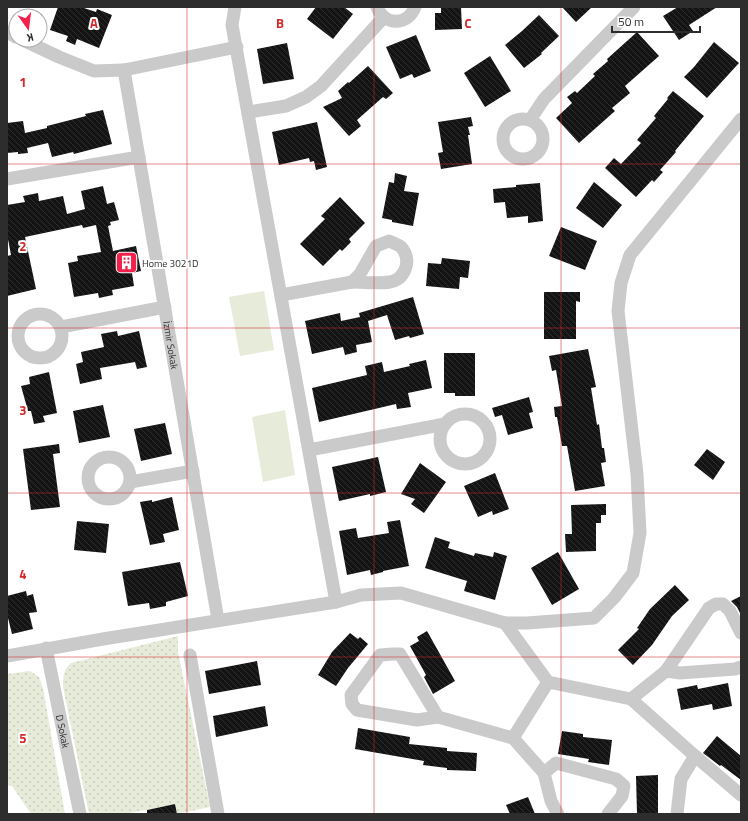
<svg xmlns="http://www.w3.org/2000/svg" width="748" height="821" font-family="'Titillium Web',sans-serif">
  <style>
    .grass { fill: url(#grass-dots) }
    .garden { fill: #e6ecd9 }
    .building { fill: url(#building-back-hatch) }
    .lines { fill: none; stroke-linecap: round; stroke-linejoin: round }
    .minor { stroke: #cacaca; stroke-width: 13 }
    .grid { fill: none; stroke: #d62828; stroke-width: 1; stroke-opacity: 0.55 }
    .labels { text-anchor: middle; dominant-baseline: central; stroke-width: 4; stroke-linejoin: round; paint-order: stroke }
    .poi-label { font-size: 10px; fill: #2d2d2d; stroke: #fff; text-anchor: start }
    .street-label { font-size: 10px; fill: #2d2d2d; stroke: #fff }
    .grid-label { font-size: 13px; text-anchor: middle; font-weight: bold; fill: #d62828; stroke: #fff; stroke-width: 4; stroke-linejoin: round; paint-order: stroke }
  </style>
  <defs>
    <pattern id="grass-dots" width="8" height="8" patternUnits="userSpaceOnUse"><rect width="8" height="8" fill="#e6ecd9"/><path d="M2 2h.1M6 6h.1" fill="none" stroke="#c6cbbb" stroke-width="1.8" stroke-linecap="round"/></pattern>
    <pattern id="building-back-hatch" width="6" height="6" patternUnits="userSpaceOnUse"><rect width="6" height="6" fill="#141414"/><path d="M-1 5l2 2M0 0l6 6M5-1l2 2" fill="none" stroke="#2e2e2e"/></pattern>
  </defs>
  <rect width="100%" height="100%" fill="#fff"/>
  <g class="grass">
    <path d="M178,636V652L210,807L177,814L175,804L125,814H89L63,687C63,677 63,670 71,663Z"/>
    <path d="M30,671L39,677L43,688L65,814H31L12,786L7,785V674Z"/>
  </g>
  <g class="garden">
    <path d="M264,291L274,350L240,356L229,297Z"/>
    <path d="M285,410L295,475L263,482L252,417Z"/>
  </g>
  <g class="building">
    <path d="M58,7H81L96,12L97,9L112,15L99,48L77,39L75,45L66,41L68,36L50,30Z"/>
    <path d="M316,7H344L353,14L333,39L307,19Z"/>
    <path d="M441,7H461L462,29L435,30V13H441Z"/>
    <path d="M562,7H592L576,22Z"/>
    <path d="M678,7H717L689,25L693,31L679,40L663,16Z"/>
    <path d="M539,15L559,36L541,53L542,54L524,68L505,45L522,31Z"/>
    <path d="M637,32L659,56L625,86L630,93L612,108L615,111L579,143L556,118L572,103L567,97L575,91L577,93L595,76L593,74L608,61L607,59Z"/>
    <path d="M416,35L431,71L414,78L412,74L400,79L386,47Z"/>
    <path d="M714,42L739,63L707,98L684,77L694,67Z"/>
    <path d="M287,43L294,79L263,84L257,49Z"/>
    <path d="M490,56L511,91L485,107L464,73Z"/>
    <path d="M368,66L393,93L386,99L383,97L357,120L361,126L349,136L323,107L342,98L338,91L348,82L349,83Z"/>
    <path d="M673,91L704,116L675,151L676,152L660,170L663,172L654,182L652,180L636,197L605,168L614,158L621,164L641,143L637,140L656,118L654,116L668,99L667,98Z"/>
    <path d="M103,110L112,144L74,154L73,152L52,157L48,143L27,148L28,153L18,154V152L7,153V123L23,121L25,133L47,128V126L86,116L85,114Z"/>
    <path d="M471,117L473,126L468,127L470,135H468L472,164L441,169L438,153L443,152L438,122Z"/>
    <path d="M317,122L327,167L316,170L314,161L310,162L309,158L279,165L272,132Z"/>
    <path d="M395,173L407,176L404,191L419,193L413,226L392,222V220L382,218L389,182L394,183Z"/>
    <path d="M594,182L622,205L603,228L576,208Z"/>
    <path d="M540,183L543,221L528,223V216L507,218L505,202L494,203L493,189L516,187V185Z"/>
    <path d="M103,186L107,204L114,202L119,220L110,222L111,225L108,226L113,251L136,246L141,271L132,273L134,286L112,290L113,295L99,298L98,293L74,297L68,263L78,261L77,256L101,252L96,225L83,228L82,225L25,237L36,289L7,296V256L11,255L7,234V205L25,202L23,196L38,193L39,201L63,196L67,214L85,209L81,191Z"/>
    <path d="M340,197L365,223L349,239L351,242L342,251L340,249L323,266L300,244L325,219L321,216Z"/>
    <path d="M561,227L597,241L585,270L549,256Z"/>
    <path d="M442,258L470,261L468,278L460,277L459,289L426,286L428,263L441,264Z"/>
    <path d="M544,292H580V302L576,301V339H544Z"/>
    <path d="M413,297L424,334L410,338L409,336L395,340L387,315L368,321L372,342L356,345L357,352L345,355L343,347L312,354L305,321L340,313L341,321L360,317L359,313Z"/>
    <path d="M117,331L118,336L139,331L147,367L137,369L135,362L100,368L102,379L80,384L76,364L83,362L81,352L104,347L101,334Z"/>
    <path d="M588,349L596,387L591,388L597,425L599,424L602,448H604L606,462L601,463L605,486L575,491L567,446H562L557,417H555L554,407L562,406L556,370L552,371L549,356Z"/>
    <path d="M444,353H475V396H455V393H444Z"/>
    <path d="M426,360L432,388L408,393L411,407L397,409L396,404L319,422L312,388L367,375L365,366L382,362L384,372L410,366L409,364Z"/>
    <path d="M49,372L57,413L43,416L45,422L34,424L31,411H28L21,386L30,384L29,377Z"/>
    <path d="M529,397L533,412L529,413L533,428L508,435L502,415L495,417L492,408Z"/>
    <path d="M103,405L110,437L79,443L73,411Z"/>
    <path d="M165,423L172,454L141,461L134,429Z"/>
    <path d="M59,444L60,453L53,454L60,507L31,510L23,449Z"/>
    <path d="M707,449L725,462L713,480L694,465Z"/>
    <path d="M378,457L386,492L370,496V494L339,501L332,467Z"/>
    <path d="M420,463L446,482L424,513L411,504L415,499L401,494Z"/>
    <path d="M495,473L509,509L493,515L492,511L478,517L464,486Z"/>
    <path d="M172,497L179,530L163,534L165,542L150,545L140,502L152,500V502Z"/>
    <path d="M606,504V515H601V523H596V551L566,552L565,534H572L571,505Z"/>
    <path d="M400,520L409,566L383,571V572L371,575L370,570L347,575L339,531L356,528L358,538L389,533L387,522Z"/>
    <path d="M77,521L109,524L106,553L74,550Z"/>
    <path d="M435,537L450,542L448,548L474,556L475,553L493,557L494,552L507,556L495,600L464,591L467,581L425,568Z"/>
    <path d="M558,552L579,589L552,605L531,568Z"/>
    <path d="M180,562L188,596L166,602V606L150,609L149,603L128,606L122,572Z"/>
    <path d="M675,585L689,600L672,616L652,645L633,665L618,650L639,629L637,628L650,609Z"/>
    <path d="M26,591L27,596L33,594L37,612L29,613L33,629L12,634L7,614V596Z"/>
    <path d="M741,596V615L737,607L731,601Z"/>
    <path d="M427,631L455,681L433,694L424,677L426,675L410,646L419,641L417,637Z"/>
    <path d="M350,633L358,639L360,637L368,644L348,668L336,686L318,675L332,652Z"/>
    <path d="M257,661L261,685L209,694L205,671Z"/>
    <path d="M728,683L732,706L713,710L712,704L681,710L677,689L697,685L698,689Z"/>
    <path d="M265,706L268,726L216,737L213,716Z"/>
    <path d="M358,728L410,737L409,744L447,748V751L477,753L476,771L447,770V768L423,765L424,761L355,749Z"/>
    <path d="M562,731L583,734V737L612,740L609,765L588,762L589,759L558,754Z"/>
    <path d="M717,736L741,756V780L721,765L720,766L703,753Z"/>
    <path d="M658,775V814H637L636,776Z"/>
    <path d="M528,797L535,814H510L506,805Z"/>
    <path d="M175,804L177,814H147V810Z"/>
  </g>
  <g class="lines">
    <g class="minor">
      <path d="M235,7L232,25L336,602"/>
      <path d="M377,7C384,26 408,26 415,7"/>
      <path d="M7,32L16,37"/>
      <path d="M23,40L59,57L94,71L124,70L237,47"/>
      <path id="s1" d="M124,70L218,620"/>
      <path d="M248,112L286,106L306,97L321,86L384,17"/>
      <circle cx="523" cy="139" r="20"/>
      <path d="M530,120L544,99L634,7"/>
      <path d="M7,179L139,157"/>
      <path d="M389,241C393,243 400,245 402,248C412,261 405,279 390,282C378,284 364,282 352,282L360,274L376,246Z"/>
      <path d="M281,295L352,282"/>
      <circle cx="40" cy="336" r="22"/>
      <path d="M61,327L165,307"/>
      <circle cx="465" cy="439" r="25"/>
      <path d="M309,450L445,424"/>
      <circle cx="109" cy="478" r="21"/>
      <path d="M130,482L193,471"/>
      <path d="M505,623L548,682L631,699L695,756"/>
      <path d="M741,633L730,611L723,604H716L709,608L666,671L680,673L735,669L741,667"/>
      <path id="s2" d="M46,648L80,814"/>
      <path d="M393,654H400L438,717L417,720L357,710L352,704L351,695L380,655Z"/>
      <path d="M190,655L218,814"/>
      <path d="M7,656L103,639L336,602L361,595L401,593L505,623H527L594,618L614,598L633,573L640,533L637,474L618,311L621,283L630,255L741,119"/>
      <path d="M631,699L666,671"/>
      <path d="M438,717L513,738L548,682"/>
      <path d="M513,738L544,773"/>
      <path d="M558,814L551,801L544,773L556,763L616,779L624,786L622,796L608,814"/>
      <path d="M677,814L681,779L695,756L741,795"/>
    </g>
  </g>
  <path class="grid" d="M187,7V814M374,7V814M561,7V814M7,164H741M7,328H741M7,493H741M7,657H741"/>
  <defs>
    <symbol id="building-square" viewBox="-11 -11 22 22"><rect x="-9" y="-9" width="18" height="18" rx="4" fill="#f3204c" stroke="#fff"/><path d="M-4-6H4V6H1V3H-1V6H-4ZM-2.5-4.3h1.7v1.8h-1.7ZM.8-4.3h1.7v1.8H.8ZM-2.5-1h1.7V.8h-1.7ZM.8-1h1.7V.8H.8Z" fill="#fff"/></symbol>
  </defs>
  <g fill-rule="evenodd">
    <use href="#building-square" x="114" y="250" width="25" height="25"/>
  </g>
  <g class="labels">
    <g class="poi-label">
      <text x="142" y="263">Home 3021D</text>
    </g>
    <g class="street-label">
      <text stroke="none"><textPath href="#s1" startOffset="279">İzmir Sokak</textPath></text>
      <text stroke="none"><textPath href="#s2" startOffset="85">D Sokak</textPath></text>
    </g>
  </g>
  <g class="grid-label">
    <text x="94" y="28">A</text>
    <text x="280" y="28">B</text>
    <text x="468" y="28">C</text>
    <text x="23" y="87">1</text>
    <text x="23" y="251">2</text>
    <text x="23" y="415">3</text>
    <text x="23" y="579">4</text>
    <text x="23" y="743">5</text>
  </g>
  <rect width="748" height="821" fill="none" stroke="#2d2d2d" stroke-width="16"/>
  <g transform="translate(28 28) rotate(166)"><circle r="19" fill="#ffffff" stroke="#ababab"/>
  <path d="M0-3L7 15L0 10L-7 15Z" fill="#f3204c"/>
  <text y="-6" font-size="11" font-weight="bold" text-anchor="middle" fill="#2d2d2d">K</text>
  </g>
  <path d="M612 26v6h88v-6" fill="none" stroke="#2d2d2d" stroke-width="2"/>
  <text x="618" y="26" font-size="12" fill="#2d2d2d" stroke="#ffffff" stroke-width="3" paint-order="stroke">50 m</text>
</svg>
